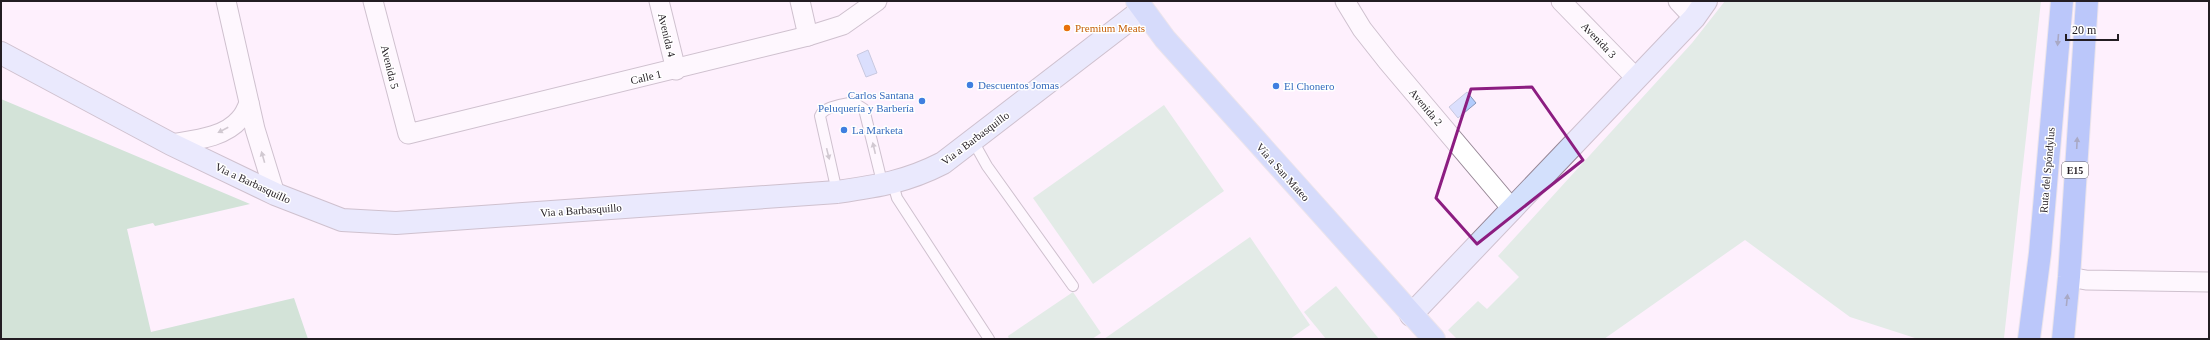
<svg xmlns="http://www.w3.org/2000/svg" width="2210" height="340" font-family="Georgia,serif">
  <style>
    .green { fill: #c4e4cc }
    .forest { fill: #9fd2ac }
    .water { fill: #b2cbfc; stroke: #8797bb }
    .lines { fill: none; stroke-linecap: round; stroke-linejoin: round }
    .lane-casing { stroke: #978796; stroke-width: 12 }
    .street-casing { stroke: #978796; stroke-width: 21 }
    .secondary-casing { stroke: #978796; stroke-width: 24 }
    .primary-casing { stroke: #d7d6d7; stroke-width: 24 }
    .highway-casing { stroke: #d7d6d7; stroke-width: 24 }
    .lane { stroke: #fff; stroke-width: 10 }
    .street { stroke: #fff; stroke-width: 19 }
    .secondary { stroke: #d3e0fc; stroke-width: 22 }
    .primary { stroke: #a7c0f9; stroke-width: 22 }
    .highway { stroke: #6c96f5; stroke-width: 22 }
    .oneway { fill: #445382 }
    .oneway2 { fill: #9c999c }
    .marked { fill: none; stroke: #8c1d81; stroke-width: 3; stroke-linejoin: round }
    .food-dot { fill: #e8710a; stroke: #fff; stroke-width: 1.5 }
    .shop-dot { fill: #3f7fe0; stroke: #fff; stroke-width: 1.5 }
    .labels { text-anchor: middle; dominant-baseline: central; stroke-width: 3; stroke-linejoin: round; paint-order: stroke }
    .shield { fill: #fff; stroke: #656165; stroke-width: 1 }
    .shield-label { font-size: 10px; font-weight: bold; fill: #231d23 }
    .food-label { font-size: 11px; fill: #c56008; stroke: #fff; text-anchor: start }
    .street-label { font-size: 11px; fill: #231d23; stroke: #fff }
    .shop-label { font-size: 11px; fill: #366cbe; stroke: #fff; text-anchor: start }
  </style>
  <rect width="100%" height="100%" fill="#fef0fd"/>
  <g class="green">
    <path d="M1725,1H2041L2004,338L1918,339L1850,317L1745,240L1604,339H1457L1448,330L1478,301L1487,309L1519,277L1498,256L1692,43Z"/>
    <path d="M1164,105L1224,191L1093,284L1033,198Z"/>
    <path d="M1250,237L1310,325L1290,339H1104Z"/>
    <path d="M1336,286L1379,339H1326L1304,312Z"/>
    <path d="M1073,292L1101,333L1092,339H1009L1008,336Z"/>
  </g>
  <path class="forest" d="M1,99L250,204L155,226L153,223L127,229L151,332L294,298L308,339H1Z"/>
  <g class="water">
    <path d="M868,50L877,73L866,77L857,55Z"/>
    <path d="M1467,92L1476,103L1458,118L1449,107Z"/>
  </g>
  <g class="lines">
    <defs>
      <g id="lane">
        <path d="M973,141L987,166L1073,286"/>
        <path d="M893,184L897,198L989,339"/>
        <path d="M837,192L820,116C824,106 843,105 853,102L864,109L883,186"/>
      </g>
      <g id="street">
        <path d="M226,1L255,129L275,194"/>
        <path d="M373,1L408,134L808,36L843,25L877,1"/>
        <path d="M659,1L676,70"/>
        <path d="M800,1L808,36"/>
        <path d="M1345,1L1362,29L1388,62L1513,210"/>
        <path d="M1561,1L1636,78"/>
        <path d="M1678,1L1694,18"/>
        <path d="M171,144C194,140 224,138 240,119C244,115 247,108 249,103"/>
        <path d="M2069,277L2086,280L2209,282"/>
      </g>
      <g id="secondary">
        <path d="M1,53L171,144L275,194L342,220L396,223L837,192C878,186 906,182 943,163L1142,10"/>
        <path d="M1411,315L1694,18L1706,1"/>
      </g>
      <path id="primary" d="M1137,1L1165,39L1434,339"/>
      <g id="highway">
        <path d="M2029,339L2040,253L2062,1"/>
        <path d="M2063,339L2069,277L2087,1"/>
      </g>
    </defs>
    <use href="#lane" class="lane-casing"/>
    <use href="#street" class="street-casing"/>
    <use href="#secondary" class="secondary-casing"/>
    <use href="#primary" class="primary-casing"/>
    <use href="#highway" class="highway-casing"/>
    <use href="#lane" class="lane"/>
    <use href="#street" class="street"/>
    <use href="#secondary" class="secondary"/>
    <use href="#primary" class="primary"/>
    <use href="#highway" class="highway"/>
  </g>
  <defs><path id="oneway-solid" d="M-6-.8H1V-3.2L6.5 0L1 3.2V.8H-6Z"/></defs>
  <g class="oneway">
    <use href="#oneway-solid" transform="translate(2058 40) rotate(95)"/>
    <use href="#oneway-solid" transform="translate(2077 143) rotate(-87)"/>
    <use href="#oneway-solid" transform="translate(2067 300) rotate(-84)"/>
  </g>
  <g class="oneway2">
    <use href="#oneway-solid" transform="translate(223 130) rotate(152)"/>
    <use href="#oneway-solid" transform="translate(874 148) rotate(-103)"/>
    <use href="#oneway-solid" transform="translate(828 154) rotate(76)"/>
    <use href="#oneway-solid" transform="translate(263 157) rotate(-106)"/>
  </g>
  <path d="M0 0H2210V340H0ZM1532,87L1583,160L1477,244L1436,198L1471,89Z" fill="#fef0fd" fill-opacity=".55" fill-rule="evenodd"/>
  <path class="marked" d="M1532,87L1583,160L1477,244L1436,198L1471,89Z"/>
  <circle class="food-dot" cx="1067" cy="28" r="4"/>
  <g class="shop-dot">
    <circle cx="970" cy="85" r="4"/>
    <circle cx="1276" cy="86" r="4"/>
    <circle cx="922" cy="101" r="4"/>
    <circle cx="844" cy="130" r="4"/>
  </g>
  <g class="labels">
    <rect class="shield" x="2062" y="162" width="26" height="16" rx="3"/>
    <g class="shield-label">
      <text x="2075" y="170">E15</text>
    </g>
    <g class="food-label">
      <text x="1075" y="28">Premium Meats</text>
    </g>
    <g class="street-label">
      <text transform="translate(667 35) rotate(77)">Avenida 4</text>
      <text transform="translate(1599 40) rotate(46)">Avenida 3</text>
      <text transform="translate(390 67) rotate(76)">Avenida 5</text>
      <text transform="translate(646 77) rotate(-13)">Calle 1</text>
      <text transform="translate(1426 107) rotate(50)">Avenida 2</text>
      <text transform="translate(975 138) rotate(-37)">Via a Barbasquillo</text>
      <text transform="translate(2047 170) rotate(-85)">Ruta del Spóndylus</text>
      <text transform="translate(1283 172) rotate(48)">Vía a San Mateo</text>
      <text transform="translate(253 183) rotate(25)">Via a Barbasquillo</text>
      <text transform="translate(581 210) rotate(-4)">Via a Barbasquillo</text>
    </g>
    <g class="shop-label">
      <text x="978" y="85">Descuentos Jomas</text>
      <text x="1284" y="86">El Chonero</text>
      <text x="914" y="95" text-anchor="end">Carlos Santana<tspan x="914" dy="13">Peluquería y Barbería</tspan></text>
      <text x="852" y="130">La Marketa</text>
    </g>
  </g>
  <rect width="2210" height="340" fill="none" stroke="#231d23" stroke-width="4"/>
  <path d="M2066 34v6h52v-6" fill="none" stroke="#231d23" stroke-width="2"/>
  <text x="2072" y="34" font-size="12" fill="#231d23" stroke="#ffffff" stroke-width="3" paint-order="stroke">20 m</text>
</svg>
